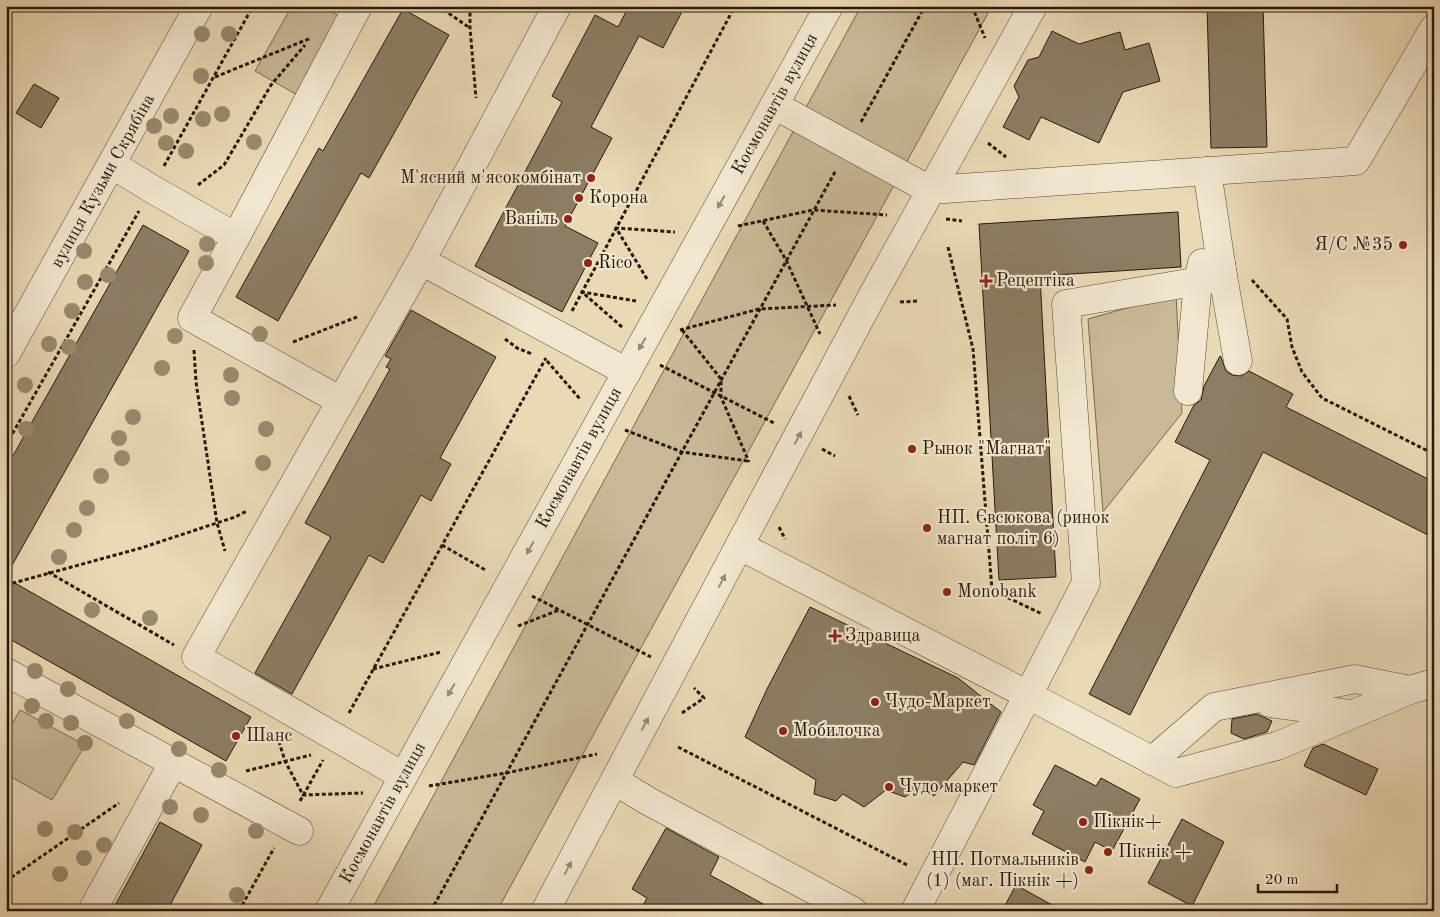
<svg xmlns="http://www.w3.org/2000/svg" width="1440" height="917" font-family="'Old Standard TT',serif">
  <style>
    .green { fill: #c9b898; stroke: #786852 }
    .building { fill: #8c7d64; stroke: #26190c }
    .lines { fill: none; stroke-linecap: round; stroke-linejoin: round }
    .minor-casing { stroke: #574936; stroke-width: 29 }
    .path { stroke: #26190c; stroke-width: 3; stroke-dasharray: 4 2.5; stroke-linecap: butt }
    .minor { stroke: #f1e6cf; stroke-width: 28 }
    .tree { fill: #998a6f }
    .oneway { fill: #968a77 }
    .poi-dot { fill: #8f2418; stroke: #f1e6cf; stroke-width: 2 }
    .labels { text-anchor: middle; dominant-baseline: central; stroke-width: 4.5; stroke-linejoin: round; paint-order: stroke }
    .street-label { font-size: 18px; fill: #26190c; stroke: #f1e6cf }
    .poi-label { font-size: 18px; fill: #26190c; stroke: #f1e6cf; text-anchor: start }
  </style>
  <rect width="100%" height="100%" fill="#ead9b5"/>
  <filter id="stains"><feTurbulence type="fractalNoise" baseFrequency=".004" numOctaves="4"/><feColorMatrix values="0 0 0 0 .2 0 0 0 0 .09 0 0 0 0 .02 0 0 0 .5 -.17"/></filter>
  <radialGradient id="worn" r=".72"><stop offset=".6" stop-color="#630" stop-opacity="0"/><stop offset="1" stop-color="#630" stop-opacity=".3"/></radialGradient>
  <g class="green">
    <path d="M292,6H323L349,23L308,101L255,71Z"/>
    <path d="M861,6H992L497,911H371Z"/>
    <path d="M1176,294L1182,413L1103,512L1088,319Z"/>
    <path d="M20,710L85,745L52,800L6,774V735Z"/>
  </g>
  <g class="building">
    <path d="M629,6H685L663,48L639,36L591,127L612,138L565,226L598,243L562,312L475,266L562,102L552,96L595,15L618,27Z"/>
    <path d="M1207,6H1263L1267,147L1211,148Z"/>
    <path d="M403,9L449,35L369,178L361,173L278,321L236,297L319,148L323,151Z"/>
    <path d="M1052,31L1079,44L1120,32L1125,50L1149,43L1160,81L1123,92L1099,143L1041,117L1029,140L1003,127L1019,97L1014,86L1028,60L1039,57Z"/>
    <path d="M34,84L59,98L41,128L16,113Z"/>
    <path d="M1178,212L1181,267L1040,276L1056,577L999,580L979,224Z"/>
    <path d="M143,225L189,251L6,576V468Z"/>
    <path d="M411,310L496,357L440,458L451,464L431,501L421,495L383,563L369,555L292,694L255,673L331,537L305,523L390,369L386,367L391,359L385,356Z"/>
    <path d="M1220,356L1221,357L1226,371L1232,375L1241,376L1249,371L1293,394L1286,407L1434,482V538L1263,452L1130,715L1089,694L1210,460L1175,442L1194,405L1201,400L1204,386Z"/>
    <path d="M6,578L251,717L226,761L6,637Z"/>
    <path d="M810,607L958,678L1001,712L974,765L963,762L934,796L921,785L905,797L886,790L864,807L843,794L836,801L814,794L816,780L745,737L767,689Z"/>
    <path d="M1257,714L1272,721L1267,732L1244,739L1231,733L1232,719Z"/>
    <path d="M1323,744L1378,769L1366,795L1304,766L1313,748Z"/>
    <path d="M1055,765L1096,786L1101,778L1140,799L1112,851L1095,842L1085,862L1032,834L1044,811L1033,805Z"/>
    <path d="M1182,819L1224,842L1192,906L1148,883Z"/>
    <path d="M160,822L202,845L167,911H112Z"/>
    <path d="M666,828L719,857L710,875L776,911H640L647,898L632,889Z"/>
    <path d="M1016,885L1063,911H1002Z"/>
  </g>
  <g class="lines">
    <defs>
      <g id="minor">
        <path d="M557,6L421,261L627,372"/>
        <path d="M774,105L930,190L1356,161L1434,28"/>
        <path d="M113,165L152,189L236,237L358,6"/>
        <path d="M236,237L192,318L341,401L196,657L403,776"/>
        <path d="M1220,259L1238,361"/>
        <path d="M6,354L199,6"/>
        <path d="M1188,391L1198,281L1202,263"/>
        <path d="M341,401L421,261"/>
        <path d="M740,546L1028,695L1086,583L1066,304L1223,277L1207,171"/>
        <path d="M6,672L299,831"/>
        <path d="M1270,703L1351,714"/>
        <path d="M1152,761L1214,707L1355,679L1410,690"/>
        <path d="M615,781L648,801L853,911"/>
        <path d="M92,911L173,763"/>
        <path d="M329,911L829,6"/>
        <path d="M545,911L871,298L1033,6"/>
        <path d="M915,911L1028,695L1176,773L1277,746L1410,690L1434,683"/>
      </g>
    </defs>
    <use href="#minor" class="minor-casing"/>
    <g class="path">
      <path d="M438,6L470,28"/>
      <path d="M470,6V28L476,98"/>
      <path d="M972,6L985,38"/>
      <path d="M215,77L311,38"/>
      <path d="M861,122L925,6"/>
      <path d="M988,143L1006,157"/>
      <path d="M164,166L253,6"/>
      <path d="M198,185L224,165L271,85L305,45"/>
      <path d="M946,219L962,221"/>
      <path d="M763,221L786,260L820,334"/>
      <path d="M738,226L813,210L887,215"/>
      <path d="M948,247L973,349L992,590L1042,614"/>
      <path d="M647,279L616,228L675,232"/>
      <path d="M1252,280L1287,319L1292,347L1302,372L1322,398L1434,454"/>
      <path d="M900,302L919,301"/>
      <path d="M572,311L735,6"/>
      <path d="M622,327L582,292L636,301"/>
      <path d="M680,330L759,309L836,305"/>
      <path d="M682,330L721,379V397L749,462"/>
      <path d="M505,339L517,348L532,354"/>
      <path d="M293,342L357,317"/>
      <path d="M194,350L196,382L217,523L225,551"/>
      <path d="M547,361L580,399"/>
      <path d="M660,365L774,423"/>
      <path d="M849,396L858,415"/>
      <path d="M625,430L682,452L748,461"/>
      <path d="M6,445L139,211"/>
      <path d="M822,449L835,456"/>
      <path d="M779,527L785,539"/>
      <path d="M442,545L487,571"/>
      <path d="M48,572L174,645"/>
      <path d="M6,585L141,548L235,517L247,511"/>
      <path d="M532,596L651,657"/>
      <path d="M518,626L559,610"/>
      <path d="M373,669L441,652"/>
      <path d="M349,713L546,358"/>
      <path d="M682,713L704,698L694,688"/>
      <path d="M277,735L285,761L303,795L363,793"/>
      <path d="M678,747L909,866"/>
      <path d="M246,771L311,755"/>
      <path d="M429,786L506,773L597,754"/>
      <path d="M300,801L323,760"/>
      <path d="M6,881L119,803"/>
      <path d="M239,911L274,848"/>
      <path d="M431,911L836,170"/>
    </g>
    <use href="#minor" class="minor"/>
  </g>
  <g class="tree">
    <circle cx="202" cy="34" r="8"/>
    <circle cx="229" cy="34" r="8"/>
    <circle cx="201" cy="76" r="8"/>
    <circle cx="222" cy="114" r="8"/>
    <circle cx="171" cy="116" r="8"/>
    <circle cx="203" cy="119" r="8"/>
    <circle cx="154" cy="126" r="8"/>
    <circle cx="254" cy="142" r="8"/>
    <circle cx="166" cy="143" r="8"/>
    <circle cx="186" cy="151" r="8"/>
    <circle cx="207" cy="244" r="8"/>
    <circle cx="84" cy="251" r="8"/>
    <circle cx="206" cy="263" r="8"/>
    <circle cx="108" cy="275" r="8"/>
    <circle cx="85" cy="282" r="8"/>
    <circle cx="72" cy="311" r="8"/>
    <circle cx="260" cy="334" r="8"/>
    <circle cx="175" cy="336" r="8"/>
    <circle cx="49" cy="344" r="8"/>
    <circle cx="69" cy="347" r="8"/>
    <circle cx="162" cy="368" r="8"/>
    <circle cx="231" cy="375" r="8"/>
    <circle cx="25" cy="385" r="8"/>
    <circle cx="232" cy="398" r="8"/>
    <circle cx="133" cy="417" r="8"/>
    <circle cx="26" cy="429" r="8"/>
    <circle cx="266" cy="429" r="8"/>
    <circle cx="119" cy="438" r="8"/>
    <circle cx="122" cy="458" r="8"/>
    <circle cx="263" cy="463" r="8"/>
    <circle cx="101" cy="476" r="8"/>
    <circle cx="87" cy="508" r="8"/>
    <circle cx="74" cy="530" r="8"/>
    <circle cx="59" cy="557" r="8"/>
    <circle cx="92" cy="610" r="8"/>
    <circle cx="150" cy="618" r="8"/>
    <circle cx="35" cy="671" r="8"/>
    <circle cx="68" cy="689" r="8"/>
    <circle cx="32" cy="706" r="8"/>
    <circle cx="46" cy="721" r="8"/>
    <circle cx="127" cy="721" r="8"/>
    <circle cx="71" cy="723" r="8"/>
    <circle cx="85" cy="743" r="8"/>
    <circle cx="179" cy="749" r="8"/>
    <circle cx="219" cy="770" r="8"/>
    <circle cx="170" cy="807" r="8"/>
    <circle cx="201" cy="815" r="8"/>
    <circle cx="45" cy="829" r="8"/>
    <circle cx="256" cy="831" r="8"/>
    <circle cx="75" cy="832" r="8"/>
    <circle cx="104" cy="845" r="8"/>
    <circle cx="84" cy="858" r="8"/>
    <circle cx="60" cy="874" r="8"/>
    <circle cx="237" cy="895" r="8"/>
  </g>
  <defs><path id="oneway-solid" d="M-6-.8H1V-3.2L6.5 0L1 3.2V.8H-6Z" transform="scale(1.25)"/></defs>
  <g class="oneway">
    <use href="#oneway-solid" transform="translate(721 202) rotate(119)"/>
    <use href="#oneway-solid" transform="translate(642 344) rotate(119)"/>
    <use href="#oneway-solid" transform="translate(798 438) rotate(-62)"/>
    <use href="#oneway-solid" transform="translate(530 548) rotate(119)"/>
    <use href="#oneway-solid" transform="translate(722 581) rotate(-62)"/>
    <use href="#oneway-solid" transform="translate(451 690) rotate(119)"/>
    <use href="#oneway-solid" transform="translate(645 724) rotate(-62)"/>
    <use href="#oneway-solid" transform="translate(568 868) rotate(-62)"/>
  </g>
  <g class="poi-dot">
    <circle cx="591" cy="178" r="5"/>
    <circle cx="579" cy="198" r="5"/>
    <circle cx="568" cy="219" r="5"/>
    <circle cx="1403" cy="245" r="5"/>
    <circle cx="588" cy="263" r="5"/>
    <path d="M983.5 273.5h5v5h5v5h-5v5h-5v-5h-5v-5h5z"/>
    <circle cx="912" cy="449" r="5"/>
    <circle cx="927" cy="528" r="5"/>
    <circle cx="947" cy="592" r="5"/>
    <path d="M832.5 628.5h5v5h5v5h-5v5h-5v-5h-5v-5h5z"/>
    <circle cx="875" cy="702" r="5"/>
    <circle cx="783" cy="731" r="5"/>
    <circle cx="236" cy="736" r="5"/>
    <circle cx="889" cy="787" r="5"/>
    <circle cx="1083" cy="822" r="5"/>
    <circle cx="1108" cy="852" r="5"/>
    <circle cx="1089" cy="870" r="5"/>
  </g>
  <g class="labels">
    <g class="street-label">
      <text transform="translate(775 104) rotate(-61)">Космонавтів вулиця</text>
      <text transform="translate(103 181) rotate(-61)">вулиця Кузьми Скрябіна</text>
      <text transform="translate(579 458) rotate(-61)">Космонавтів вулиця</text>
      <text transform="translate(383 813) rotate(-61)">Космонавтів вулиця</text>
    </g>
    <g class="poi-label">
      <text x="581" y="178" text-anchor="end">М'ясний м'ясокомбінат</text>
      <text x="589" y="198">Корона</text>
      <text x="558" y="219" text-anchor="end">Ваніль</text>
      <text x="1393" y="245" text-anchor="end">Я/С №35</text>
      <text x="598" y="263">Rico</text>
      <text x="996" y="281">Рецептіка</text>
      <text x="922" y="449">Рынок "Магнат"</text>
      <text x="937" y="518">НП. Євсюкова (ринок<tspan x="937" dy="21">магнат політ 6)</tspan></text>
      <text x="957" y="592">Monobank</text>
      <text x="845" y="636">Здравица</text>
      <text x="885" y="702">Чудо-Маркет</text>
      <text x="793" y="731">Мобилочка</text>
      <text x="246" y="736">Шанс</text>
      <text x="899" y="787">Чудо маркет</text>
      <text x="1093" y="822">Пікнік+</text>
      <text x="1118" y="852">Пікнік +</text>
      <text x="1079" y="860" text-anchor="end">НП. Потмальників<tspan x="1079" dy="21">(1) (маг. Пікнік +)</tspan></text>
    </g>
  </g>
  <rect width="1440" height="917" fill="none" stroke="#ead9b5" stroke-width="25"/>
  <rect x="8" y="8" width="1425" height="902" fill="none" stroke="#26190c" stroke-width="2.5"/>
  <rect x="12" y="12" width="1415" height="892" fill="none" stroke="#26190c"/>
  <path d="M1258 884v8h79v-8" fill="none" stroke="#26190c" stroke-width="2.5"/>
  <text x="1265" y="884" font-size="15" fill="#26190c" stroke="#f1e6cf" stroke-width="4" paint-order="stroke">20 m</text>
  <rect width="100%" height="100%" filter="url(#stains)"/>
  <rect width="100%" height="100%" fill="url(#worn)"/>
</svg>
